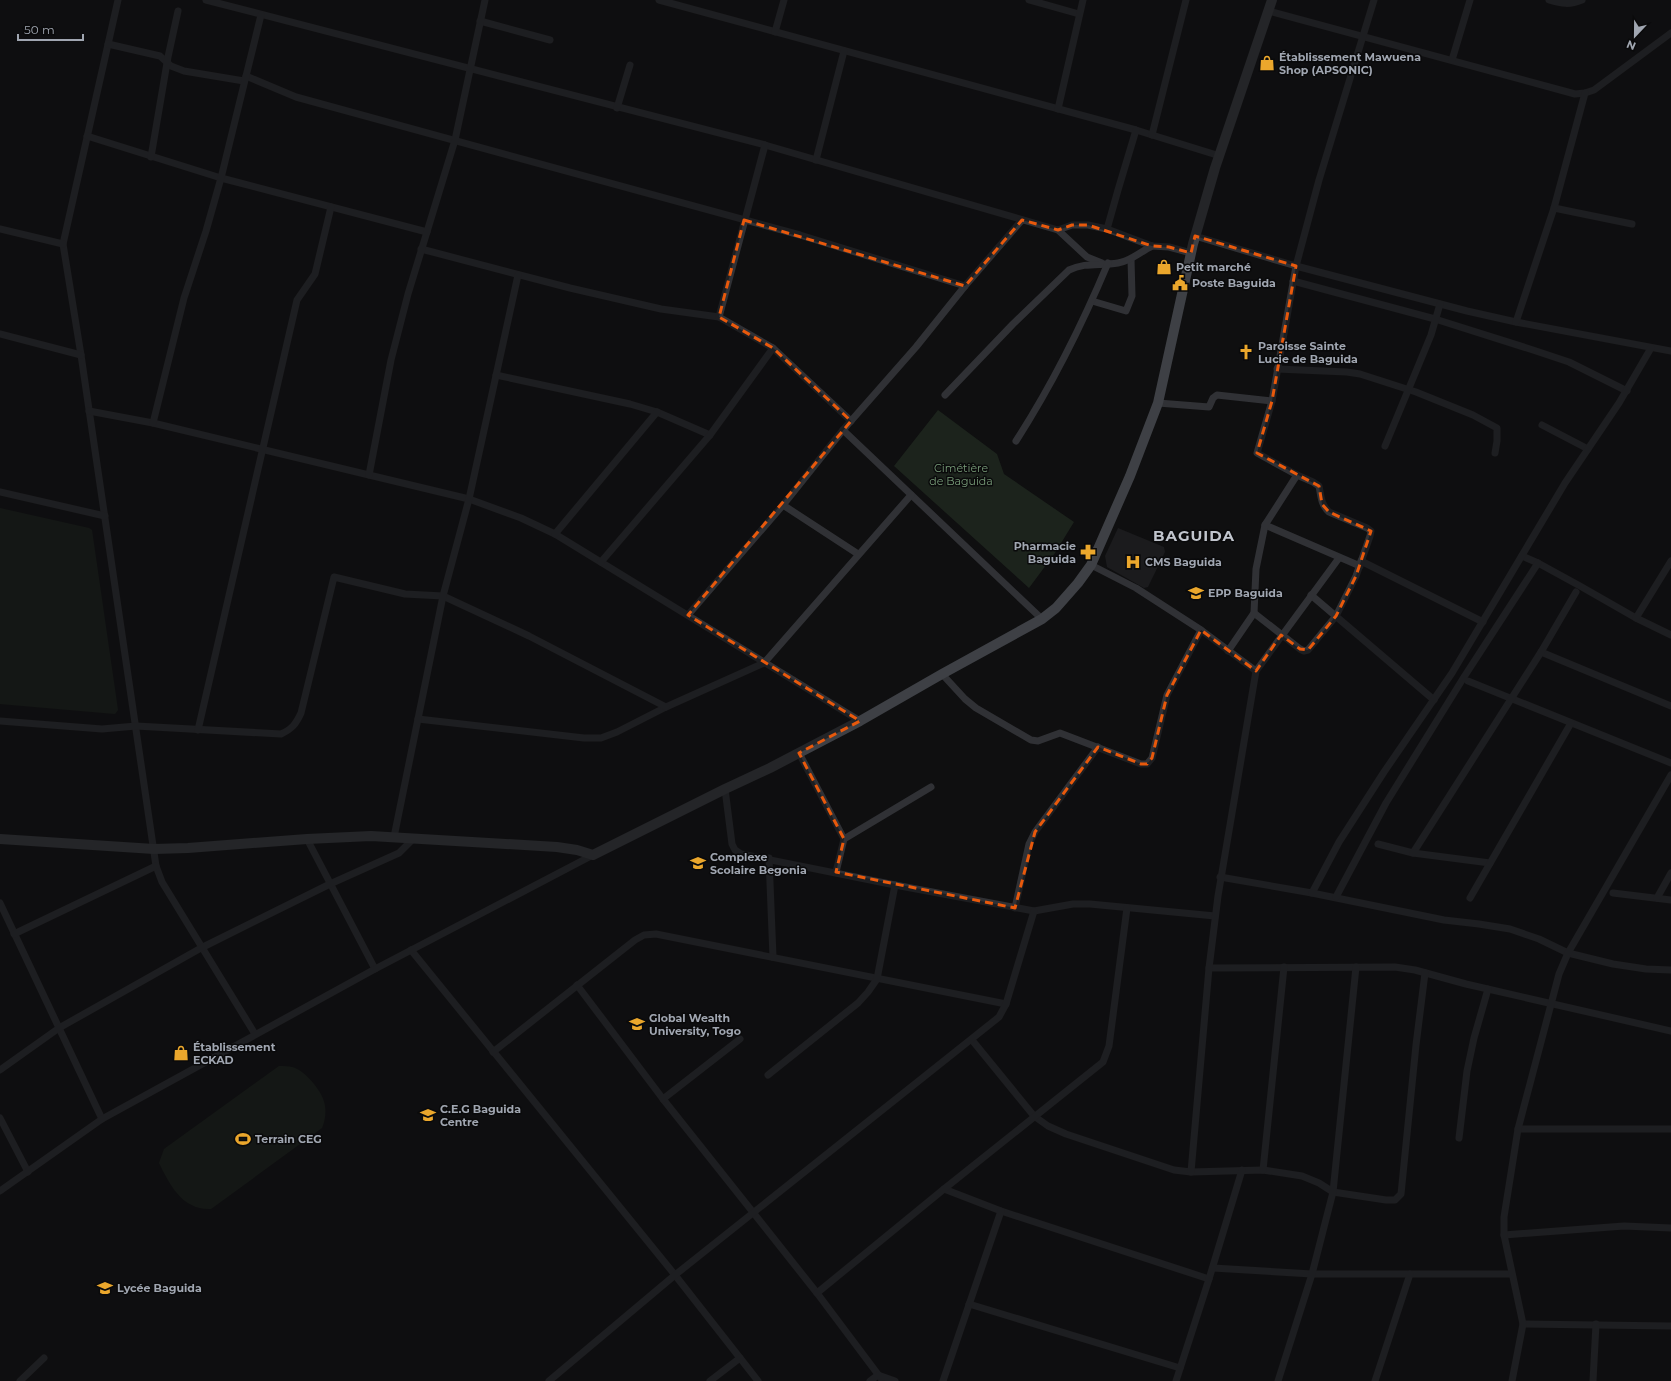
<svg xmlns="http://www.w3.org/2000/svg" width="1671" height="1381" font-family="Montserrat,sans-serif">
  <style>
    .built { fill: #1b1b1d }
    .green { fill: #1c231c }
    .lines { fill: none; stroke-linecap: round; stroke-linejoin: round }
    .street { stroke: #303135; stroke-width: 7 }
    .secondary { stroke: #3e4045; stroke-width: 10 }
    .marked { fill: none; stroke: #e8590c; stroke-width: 3; stroke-dasharray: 8 5; stroke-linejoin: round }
    .labels { text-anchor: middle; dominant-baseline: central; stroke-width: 3; stroke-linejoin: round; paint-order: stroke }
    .poi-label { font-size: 11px; font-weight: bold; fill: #a0a6b1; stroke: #0a0a0b; text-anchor: start }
    .park-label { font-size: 11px; fill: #789c79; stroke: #0a0a0b }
    .district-label { font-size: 15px; font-weight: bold; letter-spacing: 1px; fill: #c1c5cd; stroke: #0a0a0b }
  </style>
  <rect width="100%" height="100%" fill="#0f0f10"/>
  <path class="built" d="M1118,528L1164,547L1165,552L1148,587L1144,588L1107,567L1105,556Z"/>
  <g class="green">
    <path d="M938,410L997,454L1004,474L1074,522L1055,553L1029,588L894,466Z"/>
    <path d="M0,508L89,528L92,530L118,710L115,714L0,704Z"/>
    <path d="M279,1066C283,1066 288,1066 292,1067C305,1070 324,1093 325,1106C326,1114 325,1121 322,1128L211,1209C182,1210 170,1185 159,1163L164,1149Z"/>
  </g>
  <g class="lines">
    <g class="street">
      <path d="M118,0L63,244L81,355L156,866L162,882L255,1034"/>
      <path d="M206,0L765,145L1058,230L1087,257L1102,263"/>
      <path d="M659,0L1136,130L1220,156"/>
      <path d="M1029,0L1079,14"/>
      <path d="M1549,0C1562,4 1570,5 1582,0"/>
      <path d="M1269,11L1575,94L1585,93L1594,90L1671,33"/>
      <path d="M480,21L550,40"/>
      <path d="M775,32L784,0"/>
      <path d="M108,44L160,56L171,66L184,71L244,81"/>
      <path d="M1452,60L1470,0"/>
      <path d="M246,76L296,97L800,235L965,286"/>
      <path d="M617,108L630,65"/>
      <path d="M1058,109L1083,0"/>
      <path d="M1152,135L1186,0"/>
      <path d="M87,136L221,178L427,232"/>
      <path d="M151,157L168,57L178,11"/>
      <path d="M816,160L844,51"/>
      <path d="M1554,208L1632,224"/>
      <path d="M0,229L63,244"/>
      <path d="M1107,229L1118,190L1136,130"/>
      <path d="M1058,230L1072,225H1088L1107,229L1152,246L1169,247L1191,253"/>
      <path d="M1195,236L1296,266L1467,311L1516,322L1671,351"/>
      <path d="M421,249L570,288L661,309L719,317L773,348L851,421"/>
      <path d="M1293,281L1435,319L1533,350L1569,362L1627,391"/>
      <path d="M1092,301L1126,311L1132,296L1131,259"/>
      <path d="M719,317L765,145"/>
      <path d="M1516,322L1554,208L1585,93"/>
      <path d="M0,334L81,355"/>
      <path d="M1277,369L1347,372L1360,374L1416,392L1473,415L1497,428V441L1495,453"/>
      <path d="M496,375L630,404L657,412L710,435"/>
      <path d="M945,395L1013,324L1069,270C1085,262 1101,266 1118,263C1131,261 1140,252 1152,246"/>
      <path d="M1158,403L1209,407L1213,398L1217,395L1272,401"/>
      <path d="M89,411L153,423L469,499L521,518L555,534L860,721"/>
      <path d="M153,423L184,298L206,231L221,178L261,15"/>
      <path d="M1542,425L1588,449"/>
      <path d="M843,430L1042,619"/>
      <path d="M1016,441C1052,385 1082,325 1108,263"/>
      <path d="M1385,446L1431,335L1440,304"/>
      <path d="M369,475L391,360L408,294L455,140L485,0"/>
      <path d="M0,492L105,516"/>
      <path d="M783,505L858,554"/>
      <path d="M1265,525L1360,566"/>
      <path d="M555,534L657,412"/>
      <path d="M1522,556L1538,563L1580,586L1636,618L1671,635"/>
      <path d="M1361,561L1483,622"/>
      <path d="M601,562L710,435L773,348"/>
      <path d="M1091,565L1136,588L1201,630L1256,671"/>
      <path d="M1311,595L1434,700"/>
      <path d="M1254,613L1300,649L1304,651L1308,650L1336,616L1356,576L1370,536L1371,531L1367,528L1329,512C1321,505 1321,496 1319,486L1313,482L1297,475L1257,453L1272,401L1296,266L1319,180L1374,0"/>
      <path d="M688,615L783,505L843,430L916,347L965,286L1022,220"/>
      <path d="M1636,618L1671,561"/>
      <path d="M1228,651L1254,613L1256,569L1265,525L1297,475"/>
      <path d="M1541,652L1671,706"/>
      <path d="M942,674L965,699L976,708L1031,740L1038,741L1060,733L1141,764H1147L1152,758L1167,695L1201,630"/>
      <path d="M1468,681L1671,763"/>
      <path d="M418,719L584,738H601L617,732L666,707L764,663L911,495"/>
      <path d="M0,721L102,729L136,726L281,734C292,729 296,724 301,713L334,577L405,594L443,596L529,636L666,707"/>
      <path d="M198,730L297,300L315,274L331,207"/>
      <path d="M799,753L844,839"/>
      <path d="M725,789L732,844L735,850L741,854L895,885L1034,911L1073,904H1090L1215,916"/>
      <path d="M394,837L443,596L469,499L518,275"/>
      <path d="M307,839L375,969"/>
      <path d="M1378,844L1413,853L1541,652L1576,592"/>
      <path d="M1413,853L1490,863"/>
      <path d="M769,858L773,957"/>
      <path d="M836,872L844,839L931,787"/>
      <path d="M1220,877L1312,893L1339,842L1384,772L1452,673L1565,483L1619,403L1651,348"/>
      <path d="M1312,893L1444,920L1479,924L1510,929L1539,939L1568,953L1613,964L1646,969L1671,970"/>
      <path d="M1613,893L1671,900"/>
      <path d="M1336,897L1386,803L1464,677L1538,563"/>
      <path d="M1470,898L1571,723"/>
      <path d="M1657,898L1671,873"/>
      <path d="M0,903L102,1119"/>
      <path d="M1015,908L1029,844L1035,832L1098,747"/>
      <path d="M14,934L156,866"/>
      <path d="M411,950L675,1275L758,1381"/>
      <path d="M1209,968L1395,967L1415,970L1466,984L1671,1031"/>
      <path d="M577,985L663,1099L817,1293L883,1381"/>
      <path d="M972,1040L1034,1116L1048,1126L1066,1134L1174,1170L1191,1172L1263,1170L1302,1176L1319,1183L1333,1192L1386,1200H1395L1401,1194L1416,1045L1425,973"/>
      <path d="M493,1052L635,940L644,935L656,934L1006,1004"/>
      <path d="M0,1070L59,1028L201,948L330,884L399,853L414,838"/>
      <path d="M768,1075L858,1003L868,992L877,979L895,885"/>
      <path d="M663,1099L740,1039"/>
      <path d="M0,1118L28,1172"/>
      <path d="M1518,1129H1671"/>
      <path d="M1459,1138L1467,1071L1474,1038L1488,989"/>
      <path d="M1263,1170L1284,967"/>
      <path d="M1191,1172L1209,968L1218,896L1256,671L1339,558"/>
      <path d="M944,1189L1001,1211L1209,1279"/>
      <path d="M0,1191L102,1119L375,969L593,855"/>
      <path d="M1504,1235L1624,1226L1671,1228"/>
      <path d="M1213,1268L1312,1274H1511"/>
      <path d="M817,1293L944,1189L1103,1062L1109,1046L1127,908"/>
      <path d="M969,1304L1180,1368"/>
      <path d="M1523,1324L1671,1326"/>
      <path d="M20,1381L44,1358"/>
      <path d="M549,1381L675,1275L999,1017L1006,1004L1034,911"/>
      <path d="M710,1381L740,1358"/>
      <path d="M870,1381L878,1375L895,1381"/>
      <path d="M943,1381L1001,1211"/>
      <path d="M1176,1381L1209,1279L1242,1170"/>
      <path d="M1278,1381L1312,1274L1333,1192L1356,967"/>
      <path d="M1375,1381L1410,1274"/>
      <path d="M1512,1381L1523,1324L1504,1235V1217L1518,1129L1559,974L1568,953L1671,775"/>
      <path d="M1593,1381L1596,1324"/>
    </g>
    <path class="secondary" d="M0,839L154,849L188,848L307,839L371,836L557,847L577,850L593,855L725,789L770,768L860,721L942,674L1042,619L1056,608L1078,583L1091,565L1130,476L1158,403L1193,244L1215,168L1272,0"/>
  </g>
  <path d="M0 0H1671V1381H0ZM744,220L965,286L1022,220L1058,230L1072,225H1088L1152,246L1169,247L1191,253L1195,236L1296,266L1272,401L1257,453L1319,486L1322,504L1329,512L1371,531L1356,576L1336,616L1308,650L1300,649L1281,635L1256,671L1201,630L1167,695L1152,758L1147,764H1141L1098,747L1035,832L1015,908L836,872L844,839L799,753L860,721L688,615L851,421L773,348L719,317Z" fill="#0f0f10" fill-opacity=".55" fill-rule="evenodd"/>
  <path class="marked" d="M744,220L965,286L1022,220L1058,230L1072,225H1088L1152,246L1169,247L1191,253L1195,236L1296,266L1272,401L1257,453L1319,486L1322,504L1329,512L1371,531L1356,576L1336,616L1308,650L1300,649L1281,635L1256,671L1201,630L1167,695L1152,758L1147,764H1141L1098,747L1035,832L1015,908L836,872L844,839L799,753L860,721L688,615L851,421L773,348L719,317Z"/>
  <defs>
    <symbol id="shop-bare" viewBox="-9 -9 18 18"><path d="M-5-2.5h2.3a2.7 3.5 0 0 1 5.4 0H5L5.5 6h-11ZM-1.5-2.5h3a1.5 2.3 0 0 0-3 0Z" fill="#eba72c" stroke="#0a0a0b" stroke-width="2.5" paint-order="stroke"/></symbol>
    <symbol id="civic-bare" viewBox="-9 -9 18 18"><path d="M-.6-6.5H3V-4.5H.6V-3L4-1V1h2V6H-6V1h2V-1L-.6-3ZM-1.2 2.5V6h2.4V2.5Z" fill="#eba72c" stroke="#0a0a0b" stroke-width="2.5" paint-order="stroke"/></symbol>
    <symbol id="church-bare" viewBox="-9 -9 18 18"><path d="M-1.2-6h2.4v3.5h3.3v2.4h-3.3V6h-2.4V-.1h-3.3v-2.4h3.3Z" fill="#eba72c" stroke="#0a0a0b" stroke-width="2.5" paint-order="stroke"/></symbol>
    <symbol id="pharmacy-bare" viewBox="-9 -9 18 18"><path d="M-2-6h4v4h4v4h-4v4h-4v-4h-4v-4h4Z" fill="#eba72c" stroke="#0a0a0b" stroke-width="2.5" paint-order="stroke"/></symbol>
    <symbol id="hospital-bare" viewBox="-9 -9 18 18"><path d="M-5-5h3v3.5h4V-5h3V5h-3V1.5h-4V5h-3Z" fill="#eba72c" stroke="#0a0a0b" stroke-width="2.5" paint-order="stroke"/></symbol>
    <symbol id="school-bare" viewBox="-9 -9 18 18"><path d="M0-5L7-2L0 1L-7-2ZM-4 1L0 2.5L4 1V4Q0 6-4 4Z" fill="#eba72c" stroke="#0a0a0b" stroke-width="2.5" paint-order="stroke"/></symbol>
    <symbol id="university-bare" viewBox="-9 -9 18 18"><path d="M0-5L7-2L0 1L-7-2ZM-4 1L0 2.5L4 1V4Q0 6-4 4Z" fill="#eba72c" stroke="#0a0a0b" stroke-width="2.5" paint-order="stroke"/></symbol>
    <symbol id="stadium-bare" viewBox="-9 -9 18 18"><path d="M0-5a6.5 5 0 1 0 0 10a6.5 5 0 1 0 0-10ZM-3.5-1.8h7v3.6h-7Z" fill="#eba72c" stroke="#0a0a0b" stroke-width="2.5" paint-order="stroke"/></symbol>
  </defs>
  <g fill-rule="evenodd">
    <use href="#shop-bare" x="1256" y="52" width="22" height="22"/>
    <use href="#shop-bare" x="1153" y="256" width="22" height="22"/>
    <use href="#civic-bare" x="1169" y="272" width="22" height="22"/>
    <use href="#church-bare" x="1235" y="341" width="22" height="22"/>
    <use href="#pharmacy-bare" x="1077" y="541" width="22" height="22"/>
    <use href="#hospital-bare" x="1122" y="551" width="22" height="22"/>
    <use href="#school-bare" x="1185" y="582" width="22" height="22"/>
    <use href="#school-bare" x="687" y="852" width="22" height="22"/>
    <use href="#university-bare" x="626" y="1013" width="22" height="22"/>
    <use href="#shop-bare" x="170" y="1042" width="22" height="22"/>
    <use href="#school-bare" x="417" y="1104" width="22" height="22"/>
    <use href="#stadium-bare" x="232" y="1128" width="22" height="22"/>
    <use href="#school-bare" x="94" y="1277" width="22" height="22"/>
  </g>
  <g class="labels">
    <g class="poi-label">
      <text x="1279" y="57">Établissement Mawuena<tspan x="1279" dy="13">Shop (APSONIC)</tspan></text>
      <text x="1176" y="267">Petit marché</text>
      <text x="1192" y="283">Poste Baguida</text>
      <text x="1258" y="346">Paroisse Sainte<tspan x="1258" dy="13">Lucie de Baguida</tspan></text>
      <text x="1076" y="546" text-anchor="end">Pharmacie<tspan x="1076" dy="13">Baguida</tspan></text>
      <text x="1145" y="562">CMS Baguida</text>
      <text x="1208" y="593">EPP Baguida</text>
      <text x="710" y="857">Complexe<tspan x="710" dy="13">Scolaire Begonia</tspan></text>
      <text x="649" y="1018">Global Wealth<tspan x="649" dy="13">University, Togo</tspan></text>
      <text x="193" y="1047">Établissement<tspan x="193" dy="13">ECKAD</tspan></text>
      <text x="440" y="1109">C.E.G Baguida<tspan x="440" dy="13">Centre</tspan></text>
      <text x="255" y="1139">Terrain CEG</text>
      <text x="117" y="1288">Lycée Baguida</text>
    </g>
    <g class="park-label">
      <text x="961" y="468">Cimétière<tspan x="961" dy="13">de Baguida</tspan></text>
    </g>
    <g class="district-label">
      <text x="1194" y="535">BAGUIDA</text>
    </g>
  </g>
  <g transform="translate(1635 36) rotate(202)" stroke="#0a0a0b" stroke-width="3" paint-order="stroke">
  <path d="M0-3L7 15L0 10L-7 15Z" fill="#a0a6b1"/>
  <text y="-6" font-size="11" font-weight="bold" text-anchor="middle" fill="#a0a6b1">N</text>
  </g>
  <path d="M18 34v6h65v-6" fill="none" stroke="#a0a6b1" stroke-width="2"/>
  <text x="24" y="34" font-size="12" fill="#a0a6b1" stroke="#0a0a0b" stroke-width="3" paint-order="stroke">50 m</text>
</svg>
